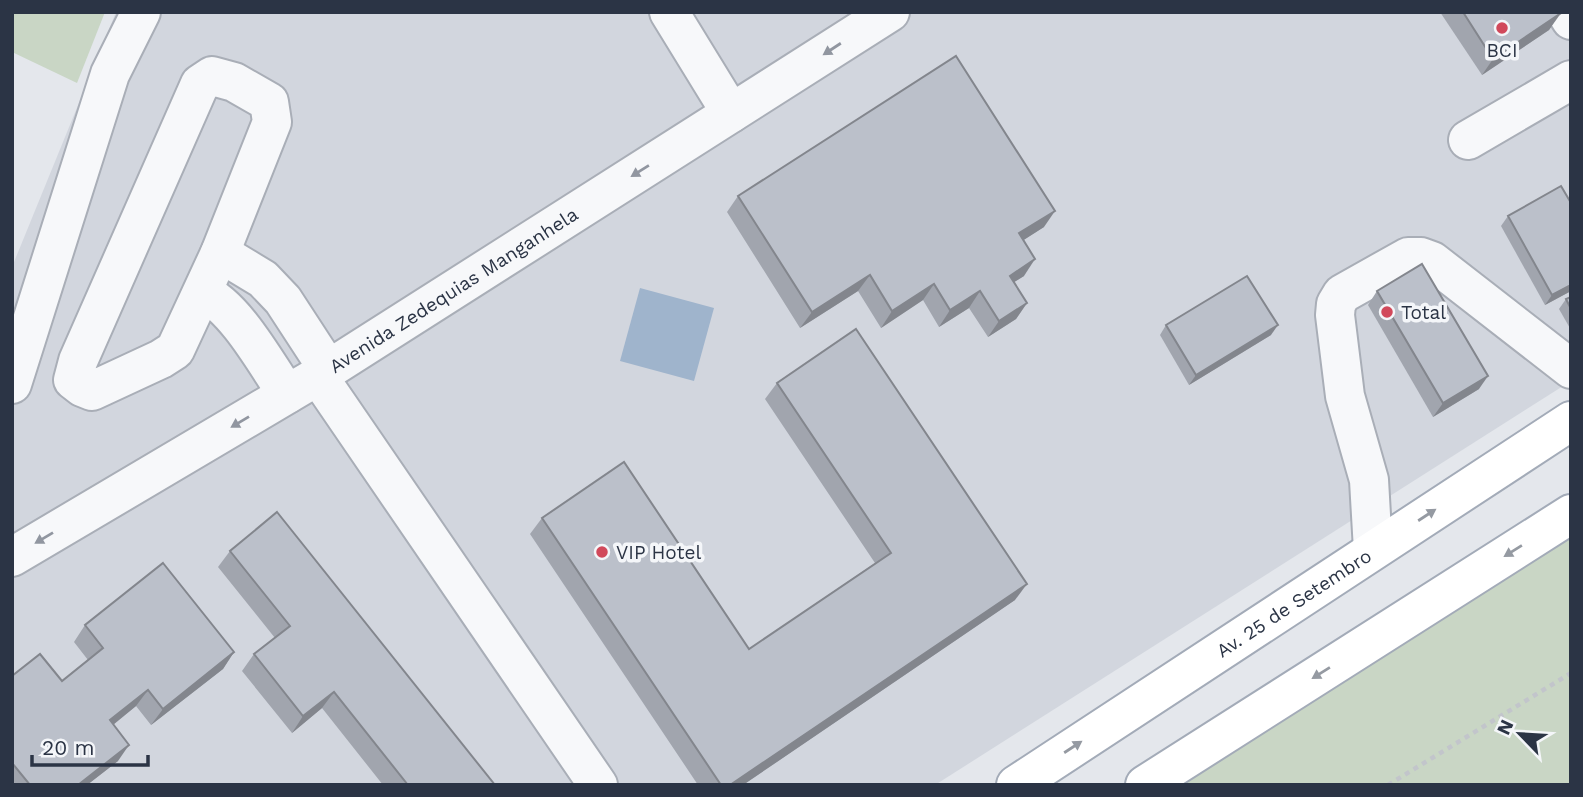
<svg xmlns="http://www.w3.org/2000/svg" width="1583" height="797" font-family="'Work Sans',sans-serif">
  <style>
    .built { fill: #d2d6de }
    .green { fill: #c9d6c5 }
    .water { fill: #9fb4cc }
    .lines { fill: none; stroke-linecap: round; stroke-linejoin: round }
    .minor-casing { stroke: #a9aeb7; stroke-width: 42 }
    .major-casing { stroke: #a3abb8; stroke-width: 42 }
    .path { stroke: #c2c5cb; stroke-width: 4.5; stroke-dasharray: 5 5; stroke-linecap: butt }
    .minor { stroke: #f7f8fa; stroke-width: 38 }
    .major { stroke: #fff; stroke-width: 38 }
    .wall { fill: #a1a5ae }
    .shaded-wall { fill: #83868d }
    .building { fill: #bbc0ca; stroke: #83868d; stroke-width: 2 }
    .oneway { fill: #9196a0 }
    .oneway2 { fill: #959aa2 }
    .poi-dot { fill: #d1495b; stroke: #f4f6f9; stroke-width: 2.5 }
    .labels { text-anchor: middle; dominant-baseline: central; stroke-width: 7; stroke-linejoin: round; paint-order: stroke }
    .poi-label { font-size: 19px; fill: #2b3445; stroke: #f4f6f9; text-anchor: start }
    .street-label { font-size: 19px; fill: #2b3445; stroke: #f4f6f9 }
  </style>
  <rect width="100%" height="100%" fill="#e4e7ec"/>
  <path class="built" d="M116,12H1571V381L935,785H12V267Z"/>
  <g class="green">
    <path d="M12,12H105L77,83L12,52Z"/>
    <path d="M1571,533V785H1180Z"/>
  </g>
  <path class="water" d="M640,288L714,308L694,381L620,361Z"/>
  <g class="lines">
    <defs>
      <g id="minor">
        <path d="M669,12L731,113"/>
        <path d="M1566,12L1571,20"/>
        <path d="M212,76L234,82L269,102L272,122L220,253L175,350L161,359L92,391L82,387L73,380L78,361L200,84Z"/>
        <path d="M1468,140L1571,80"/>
        <path d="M220,253L263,279L283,300L328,369"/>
        <path d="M203,293C235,306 267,365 287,394"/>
        <path d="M318,376L598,785"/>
        <path d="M12,384L110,74L141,12"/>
        <path d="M1373,550L1369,480L1345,396L1335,315L1336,304L1342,294L1408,257H1421L1432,261L1571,369"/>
        <path id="s1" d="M12,557L318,376L890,12"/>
      </g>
      <g id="major">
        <path id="s2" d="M1016,785L1571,421"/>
        <path d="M1145,785L1571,514"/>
      </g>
    </defs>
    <use href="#minor" class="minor-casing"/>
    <use href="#major" class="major-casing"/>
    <path class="path" d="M1388,785L1571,673"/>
    <use href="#minor" class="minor"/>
    <use href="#major" class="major"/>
  </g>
  <g class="wall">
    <path d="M1440,12H1560L1549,30L1482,75Z"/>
    <path d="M738,196L1044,227L1023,240L1024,276L1014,282L1027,303L1016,319L988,337L969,308L939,327L923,300L881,328L858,291L800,328L727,212Z"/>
    <path d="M1571,203V291L1545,305L1501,226L1508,216Z"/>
    <path d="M1377,291L1479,389L1433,417L1368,305Z"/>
    <path d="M1571,297V330L1559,309L1566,299Z"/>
    <path d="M1166,325L1271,335L1189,385L1160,335Z"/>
    <path d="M777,383L1015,600L743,785H698L530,534L542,518L749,649L875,563L765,399Z"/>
    <path d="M230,551L495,785H383L322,708L292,733L242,671L254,654L275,638L218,567Z"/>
    <path d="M85,625L234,652L223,669L151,725L136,706L113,725L118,761L87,785H12V676L62,681L88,660L74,642Z"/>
  </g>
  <g class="shaded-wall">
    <path d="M1561,13L1549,30L1482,75L1493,59Z"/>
    <path d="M1055,211L1044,227L1008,250L1019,233Z"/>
    <path d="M1035,259L1024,276L998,292L1010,276Z"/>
    <path d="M870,275L858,291L800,328L812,312Z"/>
    <path d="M934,284L923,300L881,328L892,311Z"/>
    <path d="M1571,285V291L1545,305L1552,295Z"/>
    <path d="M980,291L969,308L939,327L950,310Z"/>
    <path d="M1027,303L1016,319L988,337L999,321Z"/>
    <path d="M1278,325L1271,335L1189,385L1196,375Z"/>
    <path d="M1488,376L1479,389L1433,417L1443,403Z"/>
    <path d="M1027,584L1015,600L743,785H730Z"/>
    <path d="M234,652L223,669L151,725L163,709Z"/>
    <path d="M148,690L136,706L98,737L110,720Z"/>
    <path d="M334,692L322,708L292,733L303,716Z"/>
    <path d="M129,745L118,761L87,785H78Z"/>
  </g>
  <g class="building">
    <path d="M1463,12H1560L1561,13L1493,59Z"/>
    <path d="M956,56L1055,211L1019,233L1035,259L1010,276L1027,303L999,321L980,291L950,310L934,284L892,311L870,275L812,312L738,196Z"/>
    <path d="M1561,186L1571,203V285L1552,295L1508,216Z"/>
    <path d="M1422,264L1488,376L1443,403L1377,291Z"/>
    <path d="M1247,276L1278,325L1196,375L1166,325Z"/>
    <path d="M1571,297V309L1566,299Z"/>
    <path d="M856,329L1027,584L730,785H721L542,518L624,462L749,649L891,553L777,383Z"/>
    <path d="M277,512L495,785H408L334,692L303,716L254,654L290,626L230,551Z"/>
    <path d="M163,563L234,652L163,709L148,690L110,720L129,745L78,785H30L12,763V676L40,654L62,681L103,648L85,625Z"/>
  </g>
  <defs><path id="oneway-solid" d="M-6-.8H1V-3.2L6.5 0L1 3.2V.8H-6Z" transform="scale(1.75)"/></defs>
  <g class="oneway">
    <use href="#oneway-solid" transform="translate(832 49) rotate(147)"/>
    <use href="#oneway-solid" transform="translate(640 171) rotate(148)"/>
    <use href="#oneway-solid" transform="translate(240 422) rotate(149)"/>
    <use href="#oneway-solid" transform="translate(44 538) rotate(149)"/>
  </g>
  <g class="oneway2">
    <use href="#oneway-solid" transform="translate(1427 515) rotate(-33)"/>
    <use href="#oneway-solid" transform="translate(1513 551) rotate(148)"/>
    <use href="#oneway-solid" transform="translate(1321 673) rotate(148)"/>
    <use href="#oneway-solid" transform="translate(1073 747) rotate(-33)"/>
  </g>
  <g class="poi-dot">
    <circle cx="1502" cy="28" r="7"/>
    <circle cx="1387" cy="312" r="7"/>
    <circle cx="602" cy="552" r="7"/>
  </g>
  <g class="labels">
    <g class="poi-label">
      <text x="1502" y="50" text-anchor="middle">BCI</text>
      <text x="1401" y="312">Total</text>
      <text x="616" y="552">VIP Hotel</text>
    </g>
    <g class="street-label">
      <text stroke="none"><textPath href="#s1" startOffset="516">Avenida Zedequias Manganhela</textPath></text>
      <text stroke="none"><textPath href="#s2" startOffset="332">Av. 25 de Setembro</textPath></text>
    </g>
  </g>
  <rect width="1583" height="797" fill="none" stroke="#2b3445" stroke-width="28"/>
  <g transform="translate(1520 734) rotate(295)" stroke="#f4f6f9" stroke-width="5" paint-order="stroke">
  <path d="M0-5L12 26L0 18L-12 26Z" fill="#2b3445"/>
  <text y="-10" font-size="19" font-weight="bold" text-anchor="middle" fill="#2b3445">N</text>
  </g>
  <path d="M32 755v10h116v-10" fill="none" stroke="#2b3445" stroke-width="3.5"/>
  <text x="42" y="755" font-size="21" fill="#2b3445" stroke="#f4f6f9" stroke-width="5" paint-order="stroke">20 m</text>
</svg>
